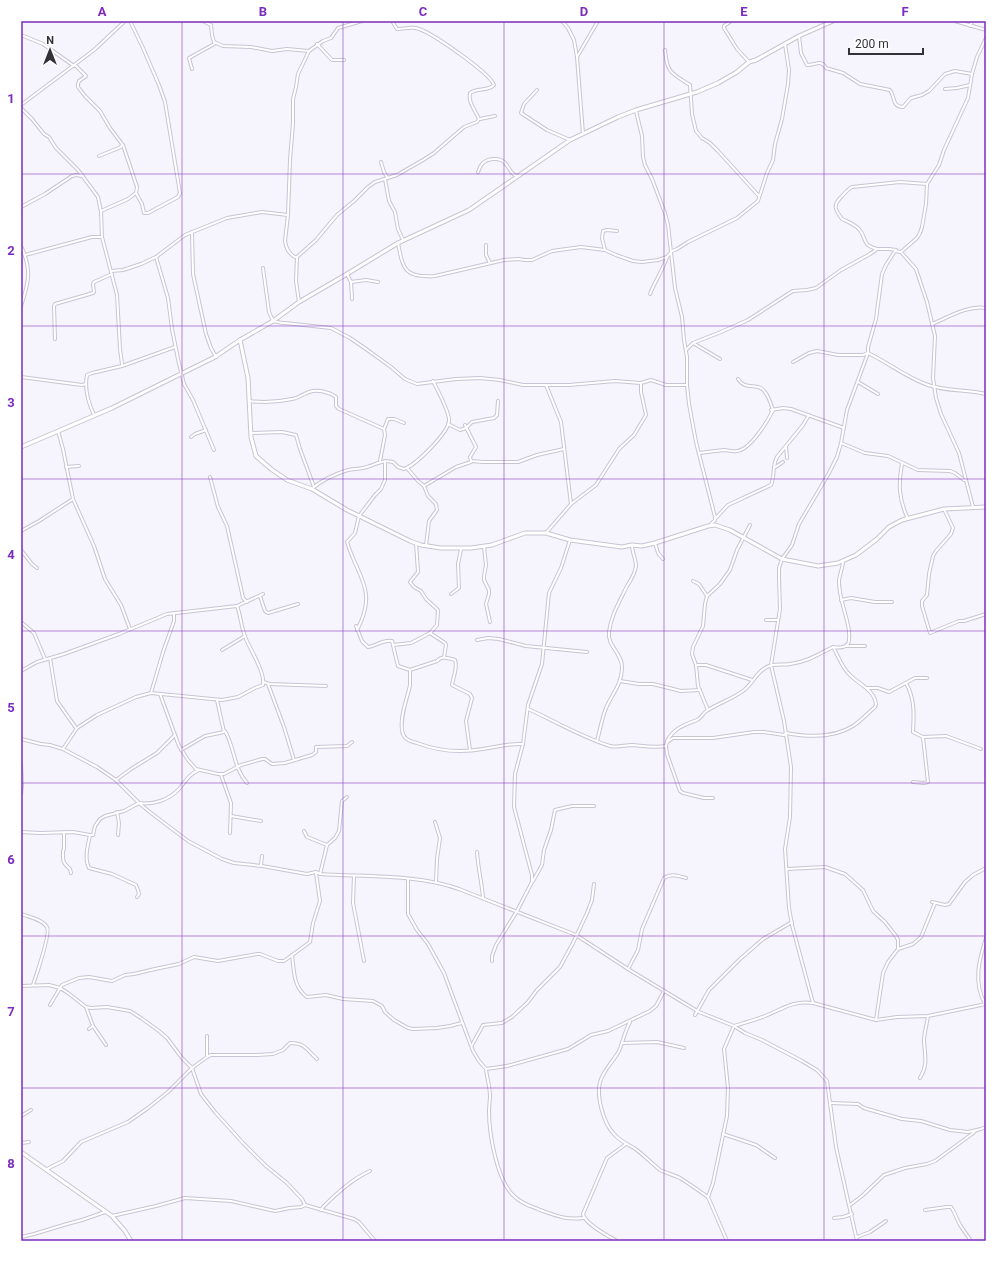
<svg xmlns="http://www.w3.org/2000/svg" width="1007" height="1262" font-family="Roboto,sans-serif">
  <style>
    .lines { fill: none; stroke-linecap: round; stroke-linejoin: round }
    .street-casing { stroke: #c8c4d3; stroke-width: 4 }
    .secondary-casing { stroke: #c8c4d3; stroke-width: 5 }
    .street { stroke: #fff; stroke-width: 2 }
    .secondary { stroke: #fff; stroke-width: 3 }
    .grid { fill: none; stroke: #7b2cbf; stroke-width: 1; stroke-opacity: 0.55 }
    .neatline { fill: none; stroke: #7b2cbf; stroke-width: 1.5 }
    .grid-label { font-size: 13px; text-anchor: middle; font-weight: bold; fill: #7b2cbf }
  </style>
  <rect width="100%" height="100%" fill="#f6f4fd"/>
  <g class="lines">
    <defs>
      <g id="street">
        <path d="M203,21L211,25L212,35L214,42L223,46L251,47L272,51L287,49L309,51"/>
        <path d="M562,21L568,28L574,40L577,57L583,134"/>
        <path d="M731,21L724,26V28L737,49L749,62"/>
        <path d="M955,21L986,30"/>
        <path d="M970,26L972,21"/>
        <path d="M21,35L43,44L74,66"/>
        <path d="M799,36L801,53L807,65C816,65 821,59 826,68L843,73L860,84L890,90C895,97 892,107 903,107L911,98L922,95L929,91L945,74L955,71L972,74"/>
        <path d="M317,44L332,60H344"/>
        <path d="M665,50C667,73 671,73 690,85L692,114L696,131L702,138L710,143L718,151L759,196"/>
        <path d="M577,57L598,21"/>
        <path d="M75,65L86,76L79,81L78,84V87L85,96L100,111L110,128L122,144L121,147L99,156"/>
        <path d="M192,69L189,58L216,43"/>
        <path d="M945,89L957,88L970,85"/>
        <path d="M537,90L524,104L521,113L547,130L570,140"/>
        <path d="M21,105L94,50L125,21"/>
        <path d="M21,108L32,119L44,134L49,137L56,148L78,170L98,197L101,212L102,237L117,295L120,349L122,364V366L92,373L87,375C84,389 88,402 94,415"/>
        <path d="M636,111L642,136L643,157L645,165L652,179L665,213L668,225L675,288L682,317L684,340L687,357V385L689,404L696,442L715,517V520L711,524"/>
        <path d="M480,119L495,116"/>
        <path d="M123,145L137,187L136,193"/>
        <path d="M381,162L384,172L387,177"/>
        <path d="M478,172C479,170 480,166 482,164C487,158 500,157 505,163C510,168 510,174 517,176"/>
        <path d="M385,179L389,201L395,212L398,229L403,240"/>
        <path d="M21,207L45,194L72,176L76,175L83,176"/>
        <path d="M101,211L128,199L136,193L142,204L144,213H148L178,197L180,193L165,102L159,85L143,48L130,21"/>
        <path d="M192,232L193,274L206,334L211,348L216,357"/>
        <path d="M398,243C403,270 405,278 435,276L504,260L518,259L525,260H532L552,251L581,247L605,250L616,255L633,261L642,262L658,260L667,257L672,251L677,249L688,242L737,218L758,201L767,173L773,160L775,144L782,119L788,84L789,70L785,44"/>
        <path d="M486,245V255L490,263"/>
        <path d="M21,246C32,270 29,282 21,306"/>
        <path d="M877,249C860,244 868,239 859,229C854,224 848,222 842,219C835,209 832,206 842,196C846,192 848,189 852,187L900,182L927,184"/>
        <path d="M605,250L602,238L603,231L607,230L617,231"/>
        <path d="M901,252L916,269L927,302L935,336L933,378L936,398L941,414L959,453L973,507"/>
        <path d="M25,255L92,237H102"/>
        <path d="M156,257L168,298L172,329L178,359L184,384L193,400L214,450"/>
        <path d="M297,257H295C289,254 286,248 285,241L288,215L290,160L293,123V99L296,87L298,74L309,51L323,41L331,38L338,28L362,21"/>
        <path d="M263,268L269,312L273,321L282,323H285L331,328L350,338L366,349L391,367L405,379L417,384L456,379L480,378L500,380L523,385H569L615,381L641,383L651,380L666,385H687"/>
        <path d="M111,271L123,270L141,264L156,257L185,235L227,218L262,212L288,215"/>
        <path d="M347,274L351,282L366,280L378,282"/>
        <path d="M351,282L352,299"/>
        <path d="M650,294C655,281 663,270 667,257"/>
        <path d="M299,302L296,281L297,257L316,240L337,215L354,201L368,187L375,182L397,175L423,160L434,153L464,127L477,122L479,119C475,110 468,102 470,93C478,87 487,92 494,85C490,73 430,31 416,28C410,27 403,29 397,29L392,21"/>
        <path d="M932,324C949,317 968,305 986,308"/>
        <path d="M55,339L54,306L55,304L93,293L94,292L93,284L94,282L112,274"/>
        <path d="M693,343L720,359"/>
        <path d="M686,350L693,343L721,332L748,320L788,294L793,291L807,290L816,288L841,270L870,254L877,249H889L896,250"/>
        <path d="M793,362L809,353L817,351L838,355H863L868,353C889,363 907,378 928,385C949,392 966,389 986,394"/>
        <path d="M122,366L175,347"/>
        <path d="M21,377L82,385L86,384"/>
        <path d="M858,382L878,394"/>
        <path d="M546,385L561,422L571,504"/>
        <path d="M249,401C263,403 278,402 292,399C299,398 303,394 309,392C318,389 329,392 336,397V406L339,409L384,429L385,435L380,461"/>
        <path d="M771,410L783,408L791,409L844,428"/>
        <path d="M448,424L460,430L466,428L472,422L494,418L497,415L498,401"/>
        <path d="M465,425L476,447L470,457L471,461L483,462H518L537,455L564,449"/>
        <path d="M384,429L388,419H394L404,423"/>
        <path d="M251,433L282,432L296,435L300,449L314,487"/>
        <path d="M191,437L195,434L206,430"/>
        <path d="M841,443L865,453L888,456L918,470L950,471L955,473L964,480H966"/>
        <path d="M786,447L787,458"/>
        <path d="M699,453C707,452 716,451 724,450C728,450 733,452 737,451C750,450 768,421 773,410C771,404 769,397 765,392C759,382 745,391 738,379"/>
        <path d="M902,464C898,484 899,500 908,519"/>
        <path d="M66,467L79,466"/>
        <path d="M407,468L418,481L424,486L428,496L436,504L437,510L429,521L426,546"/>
        <path d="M774,468L783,462"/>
        <path d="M210,477L218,507L227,526L242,593L243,598L247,602"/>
        <path d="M424,486L456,467L471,462V461"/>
        <path d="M312,489C320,481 337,473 348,470C353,469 358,469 363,468C374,466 381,459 393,462L398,467L404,469C416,465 448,433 449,421C450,413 437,389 433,381"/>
        <path d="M73,499L94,546L105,579L121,605L130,629"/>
        <path d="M944,509L953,528L951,534L936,551L933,556L929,574L927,595L922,601V606L930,633L959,621H964L986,614"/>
        <path d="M715,519L728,505L771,485C775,476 772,466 777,457L803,425L809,415"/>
        <path d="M21,531L39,521L73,499L63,449L58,431"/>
        <path d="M546,533L571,504L596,485L619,449L634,435L646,415L641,392V383"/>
        <path d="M655,543L658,553L663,559"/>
        <path d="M484,547L486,565L484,576V580L489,590V594L486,604L490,622"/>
        <path d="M21,550L32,564L37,568"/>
        <path d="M693,581L699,584L707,596"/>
        <path d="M451,594L459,588L458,564L461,549"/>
        <path d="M260,596L265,611L268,613L298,604"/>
        <path d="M841,600L851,598L875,602H892"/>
        <path d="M766,620H778"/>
        <path d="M21,622L34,633L45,659"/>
        <path d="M356,626L362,641L368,647C376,646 384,639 392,641L398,666L410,670L437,661C442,655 448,658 455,660C458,668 453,677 452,685L470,694L472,698L466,721L470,750"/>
        <path d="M357,630C378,590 358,578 347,542L355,533L359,516L375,495L381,489L385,480V461"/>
        <path d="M430,633L445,643L446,645L444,657"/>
        <path d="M477,640L488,638L499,639L526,646L587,652"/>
        <path d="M393,645L411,643L430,633L437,625L438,610L426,599L421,591L414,587L410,582L418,572L416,543"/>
        <path d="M846,646H865"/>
        <path d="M222,650L245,636"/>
        <path d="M50,658L57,701L76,728"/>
        <path d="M696,665H706L752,680"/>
        <path d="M410,670C410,675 410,680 410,685C407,700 400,715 402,730C403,739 409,741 417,743C438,751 461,753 483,749C497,747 509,743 523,744"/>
        <path d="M21,671L37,662L64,654L119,634L167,614L237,606L263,594"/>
        <path d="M620,681L639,684H653L681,691L700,690"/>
        <path d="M263,682L270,684L326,686"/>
        <path d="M906,683C915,699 914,715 913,732L923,737L946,736L981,749"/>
        <path d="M268,684L284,727L294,760"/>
        <path d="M867,688H878L889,692L915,678H927"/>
        <path d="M151,693L163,652L174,621V613"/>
        <path d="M160,694L179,746L188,760L196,769L218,774H224L241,765L262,759H265L272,764L285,763L312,755L316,752V747L347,746L352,742"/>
        <path d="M528,709C555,721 581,737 610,746C617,748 625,745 632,745C644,746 654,748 666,746L667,742L673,738H713L754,732H764L784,735L786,733C807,737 834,738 853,726C861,721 868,713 875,707L876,704C874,689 858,684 849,674C842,668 838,655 833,647"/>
        <path d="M708,710L698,686L696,665L692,654L693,647L703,626L705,604L707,596L720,584L730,570L737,550L750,525"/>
        <path d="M225,731C235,748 233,767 247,783"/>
        <path d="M21,739L41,744L50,745L63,749L97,767L116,780L139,803L151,813L188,841L222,859L234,863L262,866L307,874L316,872L320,874C364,877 417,874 459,889L576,935L628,969L699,1012L734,1026L745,1033L762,1040L802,1061L817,1070L827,1081L836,1147L857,1241"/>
        <path d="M597,741C600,730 602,718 606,708C612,694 622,684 622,668C623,654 607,646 609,632C611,615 620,601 627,586C631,580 635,574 636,566C636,560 632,552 632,545"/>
        <path d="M667,741C674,728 684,725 697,720C702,718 703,712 708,710C719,703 732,699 743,691C754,683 757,669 772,665C778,664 785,665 790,664C807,662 819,654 833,647C838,648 844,648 848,644C850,639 849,636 849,631C847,615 839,599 839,582C839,575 843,568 843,561"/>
        <path d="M666,746L667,754L680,791L683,793L704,798H713"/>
        <path d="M63,749L77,728L97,715L136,697L151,693L222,700L238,697L255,688L263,685C265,672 251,651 246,639C241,628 241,616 237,606"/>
        <path d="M181,750L205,736L224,732L217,700"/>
        <path d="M21,763L22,786L21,794"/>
        <path d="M221,775L231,803L230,833"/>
        <path d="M116,780L131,769L157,753L175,735"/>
        <path d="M913,782L924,783L928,782L923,737"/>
        <path d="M117,812L119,823L118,835"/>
        <path d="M231,816L261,821"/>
        <path d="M435,822L440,838L437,859L436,882"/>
        <path d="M304,831L307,837L327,845"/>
        <path d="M21,832L40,833L73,832L90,835"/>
        <path d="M64,832V849L63,851C63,861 62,862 70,869L71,873"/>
        <path d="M477,852C478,868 482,883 483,898"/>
        <path d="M261,865L262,856"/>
        <path d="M787,869L825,867L845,874L863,890L873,911L885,922L896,936L898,940V949"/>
        <path d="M320,874L327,845L335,838L339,831L342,801L347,797"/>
        <path d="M354,876L353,903L364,961"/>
        <path d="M408,879V914L417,930L428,944L444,973L473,1051L479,1061L486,1069L507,1066L568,1049L591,1035L608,1031L650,1011L656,1006L664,991"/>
        <path d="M533,881L542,865L544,850L551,830L555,810L572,806H594"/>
        <path d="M137,897L139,894L138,890L136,885L112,874L89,868C84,858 88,845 90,835H93L95,826L100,819L105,816L124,811L139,803C153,805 169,800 179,789C185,782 189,774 199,770"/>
        <path d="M932,902L945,905L949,904L965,882L973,875L986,868"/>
        <path d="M21,914C29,917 42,919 47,927C51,933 36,976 33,985"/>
        <path d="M292,955C294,970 293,987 307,997L326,995L343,999L373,1001L382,1006L385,1012L394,1020L408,1028L413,1029L437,1028L450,1026L462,1023"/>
        <path d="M492,961V956L496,945L517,911L532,882V875L514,807L515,774L523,744L528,705L542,664L549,593L561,568L570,540"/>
        <path d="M628,969L638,950L642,929L664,878C671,873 678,876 686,878"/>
        <path d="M21,986L49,985L60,988L62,985L79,978L89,977L112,981L125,975L134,974L155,969L179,964L194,957L218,961L257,954H260L278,961H284L310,942L313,923L320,901L316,873"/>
        <path d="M813,1003L792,925L789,908L785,849L790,817L791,767L784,721L771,665L780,609L779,578V568L782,559L792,545L799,524L829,473L837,457L841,443L847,410L868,353V347L876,319L882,274L886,265L895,251L901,252L917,238L920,233L922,227L926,204L927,184L939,165L944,150L968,98L972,74L977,57L986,38"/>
        <path d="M985,1004C973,982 979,960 986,938"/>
        <path d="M50,1005L60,988L68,993L86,1007L91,1008L107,1007L130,1011L141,1018L159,1031L167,1038L182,1058L192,1068L201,1094L215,1112L243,1143L266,1166L287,1183L302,1199L305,1205L354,1219L359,1222L375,1241"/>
        <path d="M86,1007L93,1026L106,1045"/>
        <path d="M695,1015L709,990L739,960L763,939L792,922"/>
        <path d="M876,1020L883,973L888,962L898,949L913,944L921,937L935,903"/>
        <path d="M630,1022C625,1031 623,1041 619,1051C613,1062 604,1069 600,1082C596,1097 604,1124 614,1134C620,1141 627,1144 634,1148C643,1154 651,1163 660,1170C666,1173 674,1175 680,1178C690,1184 699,1191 708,1197"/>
        <path d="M89,1029L93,1026"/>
        <path d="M207,1036V1057"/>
        <path d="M622,1043L657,1042L684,1048"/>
        <path d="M472,1045L483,1025L502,1023L512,1017L528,1002L537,990L560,967L573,943L587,913L592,900L594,884"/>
        <path d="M486,1069C487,1078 490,1087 490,1096C490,1101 489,1106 489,1111C489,1134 497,1182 515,1197C522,1204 531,1206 540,1210C557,1216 565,1220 584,1218"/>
        <path d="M920,1078C928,1065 925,1056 924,1041C924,1033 927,1024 928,1016"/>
        <path d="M831,1103L858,1104L864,1108L902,1119L921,1121L950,1130L968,1132L981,1129L986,1127"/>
        <path d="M21,1116L31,1110"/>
        <path d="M723,1134L756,1145L775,1158"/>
        <path d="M21,1143L29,1142"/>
        <path d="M47,1169L63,1161L81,1142L128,1122L148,1108L168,1092L192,1068L207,1057L211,1055H257L273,1054L283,1050L290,1043C305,1043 306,1049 317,1059"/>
        <path d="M850,1205L862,1196L884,1175L905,1168L927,1164L935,1161L972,1134L975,1131"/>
        <path d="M321,1210L323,1207C337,1193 352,1179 370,1171"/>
        <path d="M925,1210L947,1207H951L953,1210L960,1225L971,1241"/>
        <path d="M112,1216L156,1206L185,1198L231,1201L275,1211L290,1208L301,1207L305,1205"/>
        <path d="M834,1218L843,1217L852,1214"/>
        <path d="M21,1237L34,1234L67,1224L82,1220L105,1212"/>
        <path d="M857,1237L870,1232L886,1221"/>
        <path d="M617,1241C608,1236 585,1224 583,1214L607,1158L626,1144"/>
        <path d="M727,1241L708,1197L713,1183L727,1116L728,1088L724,1049L734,1026C744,1023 755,1020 765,1016C783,1009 793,1000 813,1003L876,1020L897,1017L928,1016L986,1004"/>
      </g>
      <g id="secondary">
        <path d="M240,340L248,378L251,437L256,456L271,469L287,480L312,489L347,510L410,541L421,545L441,548H471L492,545L525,533H546L570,540L622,547L632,545L642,546L655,543L708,526L715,525L730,530L782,559L818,566L838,563L856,555L877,539L889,527L902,520L944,509L986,507"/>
        <path d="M21,447L112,408L215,357L240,340L273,321L299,302L347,274L398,243L469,210L570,140L618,117L636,110L697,92L718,83L737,72L749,62L756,60L799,36L833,21"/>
        <path d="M21,1152L112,1216L125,1231L131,1241"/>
      </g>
    </defs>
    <use href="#street" class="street-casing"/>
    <use href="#secondary" class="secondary-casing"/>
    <use href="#street" class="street"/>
    <use href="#secondary" class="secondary"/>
  </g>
  <path class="grid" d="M182,21V1241M343,21V1241M504,21V1241M664,21V1241M824,21V1241M21,174H986M21,326H986M21,479H986M21,631H986M21,783H986M21,936H986M21,1088H986"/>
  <rect width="1007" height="1262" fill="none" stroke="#ffffff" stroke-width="44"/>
  <g transform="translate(50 50)" stroke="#ffffff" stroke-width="3" paint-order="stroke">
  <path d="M0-3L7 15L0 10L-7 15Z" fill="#343238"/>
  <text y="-6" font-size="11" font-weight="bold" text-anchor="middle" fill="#343238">N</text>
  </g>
  <path d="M849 48v6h74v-6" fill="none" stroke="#343238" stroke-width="2"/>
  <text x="855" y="48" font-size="12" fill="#343238" stroke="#ffffff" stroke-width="3" paint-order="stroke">200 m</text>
  <rect x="22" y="22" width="963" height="1218" class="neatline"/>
  <g class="grid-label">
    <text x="102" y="16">A</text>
    <text x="263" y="16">B</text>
    <text x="423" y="16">C</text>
    <text x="584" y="16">D</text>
    <text x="744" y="16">E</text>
    <text x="905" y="16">F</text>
    <text x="11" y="103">1</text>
    <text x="11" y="255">2</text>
    <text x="11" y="407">3</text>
    <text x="11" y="559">4</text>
    <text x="11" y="712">5</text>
    <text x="11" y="864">6</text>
    <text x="11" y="1016">7</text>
    <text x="11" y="1168">8</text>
  </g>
</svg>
